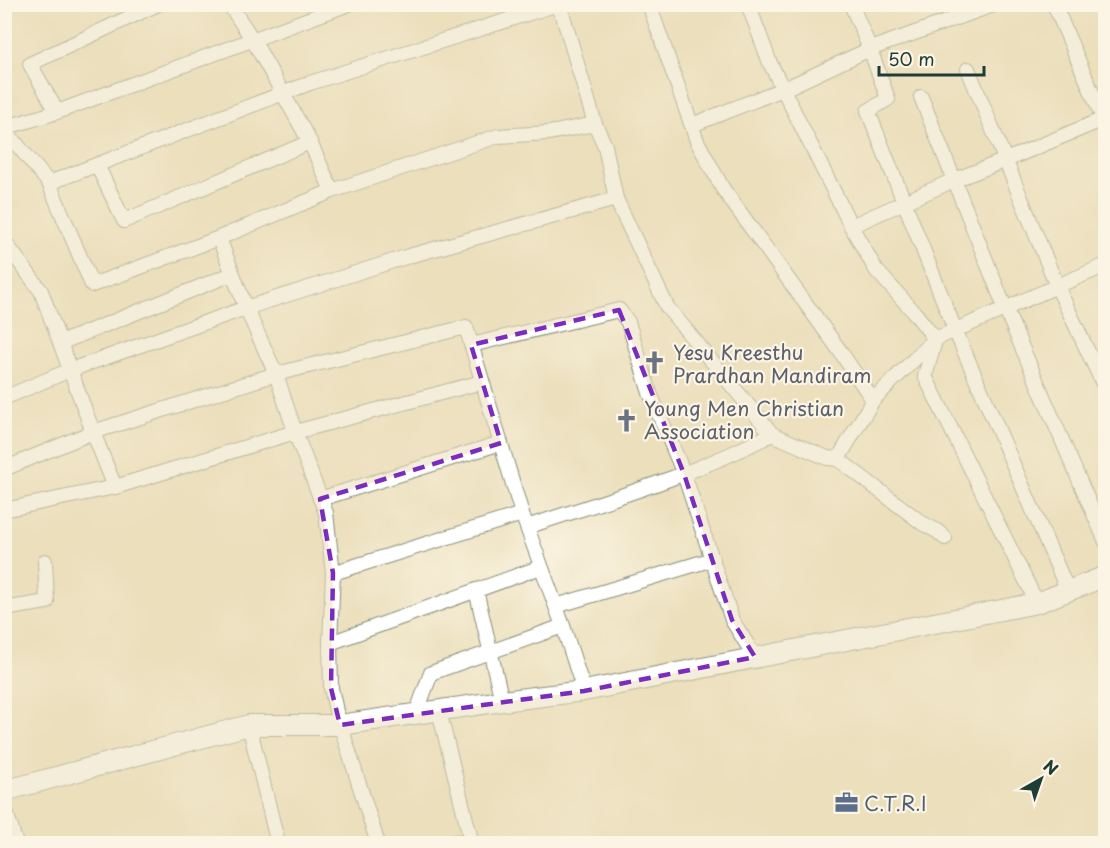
<svg xmlns="http://www.w3.org/2000/svg" width="1110" height="848" font-family="'Playpen Sans',sans-serif">
  <style>
    .lines { fill: none; stroke-linecap: round; stroke-linejoin: round }
    .street-casing { stroke: #858e78; stroke-width: 16 }
    .secondary-casing { stroke: #858e78; stroke-width: 22 }
    .street { stroke: #fff; stroke-width: 14 }
    .secondary { stroke: #fff; stroke-width: 20 }
    .marked { fill: none; stroke: #7b2cbf; stroke-width: 4.5; stroke-dasharray: 12 8; stroke-linejoin: round }
    .labels { text-anchor: middle; dominant-baseline: central; stroke-width: 4.5; stroke-linejoin: round; paint-order: stroke }
    .worship-label { font-size: 20px; fill: #5b616d; stroke: #fcf5e5; text-anchor: start }
    .service-label { font-size: 20px; fill: #4e5e75; stroke: #fcf5e5; text-anchor: start }
  </style>
  <rect width="100%" height="100%" fill="#fcf5e5"/>
  <filter id="ink" filterUnits="userSpaceOnUse"><feTurbulence type="fractalNoise" baseFrequency=".0167" numOctaves="2"/><feDisplacementMap in="SourceGraphic" scale="12" xChannelSelector="R" yChannelSelector="G"/><feConvolveMatrix kernelMatrix="1 2 1 2 8 2 1 2 1" color-interpolation-filters="sRGB"/></filter>
  <filter id="wash" filterUnits="userSpaceOnUse"><feTurbulence type="fractalNoise" baseFrequency=".008" numOctaves="4" result="noise"/><feDisplacementMap in="SourceGraphic" scale="24" xChannelSelector="R" yChannelSelector="G"/><feGaussianBlur stdDeviation="1.35" result="paint"/><feColorMatrix in="noise" values="0 0 0 0 0 0 0 0 0 0 0 0 0 0 0 0 0 1.4 0 .05"/><feComposite in="paint" operator="in"/></filter>
  <g filter="url(#wash)">
    <rect width="100%" height="100%" fill="#ebdfbc"/>
  </g>
  <g filter="url(#ink)">
    <g class="lines">
      <defs>
        <g id="street">
          <path d="M229,4L253,40L310,142L332,191"/>
          <path d="M555,4L563,16L595,124L605,146L616,199L667,307L772,434L827,458L838,459L922,523L937,531L945,538"/>
          <path d="M649,4L697,141L723,189L840,351L873,400"/>
          <path d="M748,4L770,63L851,226L876,270L914,312L935,339"/>
          <path d="M851,4L870,49L888,99L868,111L955,330L1068,591"/>
          <path d="M1054,4L1106,125"/>
          <path d="M1104,4L1106,7"/>
          <path d="M968,69L1057,286L1106,390"/>
          <path d="M921,97L1005,308L1106,542"/>
          <path d="M57,112L30,64L158,4"/>
          <path d="M692,125L783,89H784L870,49L996,4"/>
          <path d="M4,128L57,112L349,4"/>
          <path d="M4,129L49,183L92,285L219,238L332,191L498,136L549,133L595,124"/>
          <path d="M97,165L124,221L310,142"/>
          <path d="M49,183L310,83L555,5"/>
          <path d="M851,226L954,180L1006,160L1106,118"/>
          <path d="M4,241L41,291L93,432L115,487"/>
          <path d="M935,341L925,376L1037,603"/>
          <path d="M60,343L232,274"/>
          <path d="M471,345L619,310L628,322L650,393L684,474L732,620L755,657"/>
          <path d="M4,398L70,370L246,308L409,256L616,199"/>
          <path d="M838,459L873,400L935,339L1106,265"/>
          <path d="M4,469L93,432L276,374L466,327L522,514L333,573L326,513L295,432L276,374L246,308L219,238"/>
          <path d="M320,499L501,443"/>
          <path d="M4,510L115,487L295,432L482,382"/>
          <path d="M524,519L563,626L584,691"/>
          <path d="M527,527C610,499 695,475 772,434"/>
          <path d="M333,573L330,643L541,567"/>
          <path d="M476,590L502,701"/>
          <path d="M556,606L713,559"/>
          <path d="M4,609L47,602L45,561"/>
          <path d="M330,643L331,688L336,711L378,844"/>
          <path d="M439,711L472,844"/>
          <path d="M416,714L431,673L563,626"/>
          <path d="M249,725L278,844"/>
          <path d="M4,805L16,844"/>
          <path d="M440,844L471,840"/>
        </g>
        <path id="secondary" d="M4,791L249,725H340L502,701L584,691L1037,603L1106,576"/>
      </defs>
      <use href="#street" class="street-casing"/>
      <use href="#secondary" class="secondary-casing"/>
      <use href="#street" class="street"/>
      <use href="#secondary" class="secondary"/>
    </g>
  </g>
  <path d="M0 0H1110V848H0ZM619,310L684,474L732,620L755,657L584,691L340,725L331,688L333,573L320,499L501,443L471,345Z" fill="#ebdfbc" fill-opacity=".55" fill-rule="evenodd"/>
  <path class="marked" d="M619,310L684,474L732,620L755,657L584,691L340,725L331,688L333,573L320,499L501,443L471,345Z"/>
  <defs>
    <symbol id="church-bare" viewBox="-9 -9 18 18"><path d="M-1.2-6h2.4v3.5h3.3v2.4h-3.3V6h-2.4V-.1h-3.3v-2.4h3.3Z" fill="#6b7280" stroke="#fcf5e5" stroke-width="2.5" paint-order="stroke"/></symbol>
    <symbol id="office-bare" viewBox="-9 -9 18 18"><path d="M-6-3h4V-5.5h4V-3h4V5H-6ZM-1-4.5V-3h2v-1.5ZM-6 0V1H6V0Z" fill="#5c6f8a" stroke="#fcf5e5" stroke-width="2.5" paint-order="stroke"/></symbol>
  </defs>
  <g fill-rule="evenodd">
    <use href="#church-bare" x="638" y="346" width="33" height="33"/>
    <use href="#church-bare" x="610" y="404" width="33" height="33"/>
    <use href="#office-bare" x="830" y="786" width="33" height="33"/>
  </g>
  <g class="labels">
    <g class="worship-label">
      <text x="673" y="352">Yesu Kreesthu<tspan x="673" dy="23">Prardhan Mandiram</tspan></text>
      <text x="644" y="408">Young Men Christian<tspan x="644" dy="23">Association</tspan></text>
    </g>
    <g class="service-label">
      <text x="864" y="803">C.T.R.I</text>
    </g>
  </g>
  <rect width="1110" height="848" fill="none" stroke="#fcf5e5" stroke-width="24"/>
  <g transform="translate(1041 779) rotate(40)" stroke="#fcf5e5" stroke-width="4.5" paint-order="stroke">
  <path d="M0-4.5L10 22L0 15L-10 22Z" fill="#1f3d34"/>
  <text y="-9" font-size="16" font-weight="bold" text-anchor="middle" fill="#1f3d34">N</text>
  </g>
  <path d="M879 66v9h105v-9" fill="none" stroke="#1f3d34" stroke-width="3"/>
  <text x="888" y="66" font-size="18" fill="#1f3d34" stroke="#fcf5e5" stroke-width="4.5" paint-order="stroke">50 m</text>
</svg>
